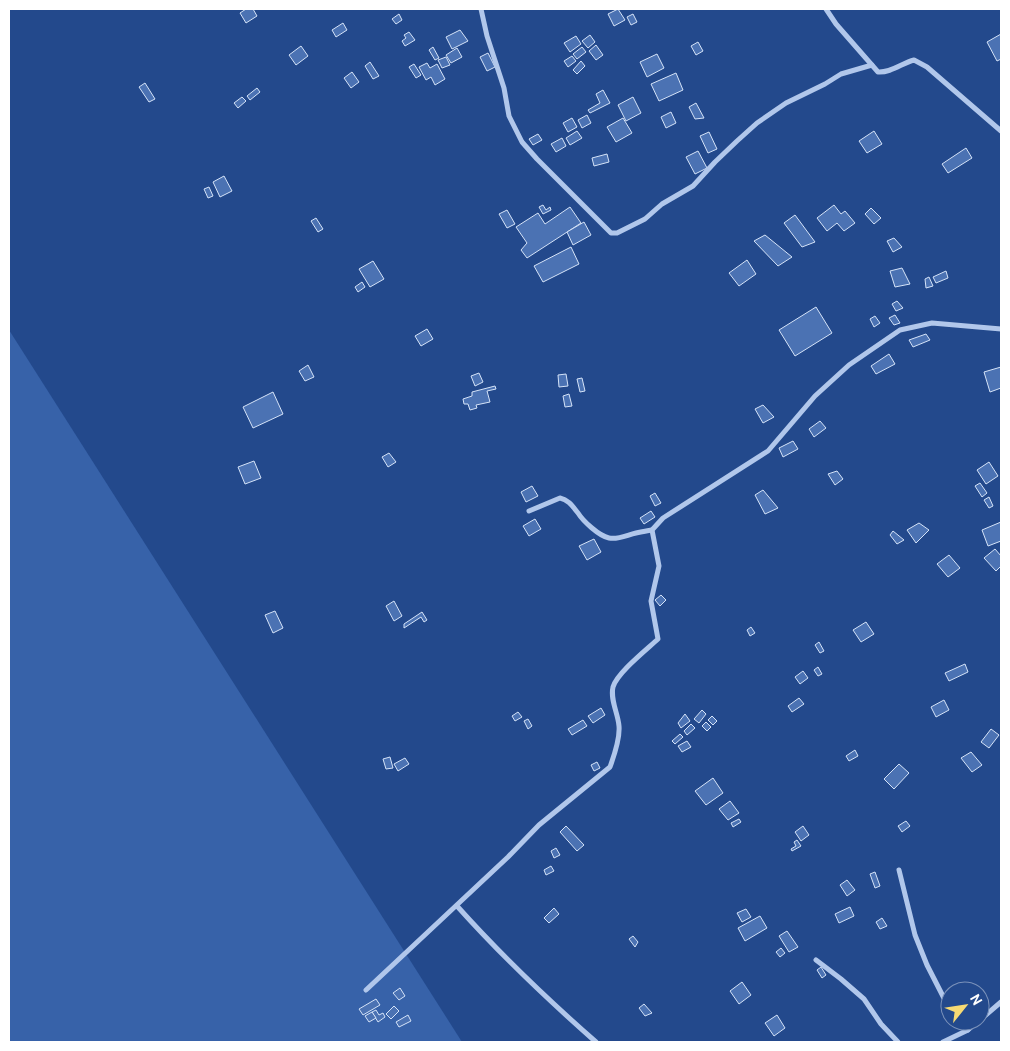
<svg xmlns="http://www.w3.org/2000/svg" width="1010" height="1051" font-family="Cabin,sans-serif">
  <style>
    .green { fill: #3762a9 }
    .building { fill: #4b72b3; stroke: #d5e3f8 }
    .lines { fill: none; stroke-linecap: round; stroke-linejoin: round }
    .street { stroke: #b1c7eb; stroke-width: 5 }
  </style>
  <rect width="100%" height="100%" fill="#23498c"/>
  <path class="green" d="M9,330L462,1042H9Z"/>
  <g class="building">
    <path d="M246,9H253L257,16L246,23L240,13Z"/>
    <path d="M618,9L625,20L614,26L608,14Z"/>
    <path d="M399,14L402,20L396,24L392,19Z"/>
    <path d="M633,14L637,22L631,25L627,17Z"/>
    <path d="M343,23L347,30L336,37L332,30Z"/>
    <path d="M460,30L468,41L452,49L446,37Z"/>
    <path d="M409,32L415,40L405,46L402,41L406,38L404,35Z"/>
    <path d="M1001,34V59L997,61L987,42Z"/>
    <path d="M590,35L595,42L588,48L582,41Z"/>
    <path d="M576,36L581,44L570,52L564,43Z"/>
    <path d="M698,42L703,51L696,55L691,46Z"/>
    <path d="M596,45L603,55L596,60L589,51Z"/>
    <path d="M301,46L308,56L296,65L289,55Z"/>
    <path d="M433,47L439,58L435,60L429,50Z"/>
    <path d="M582,47L586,52L577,59L573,54Z"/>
    <path d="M457,48L462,57L451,63L446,55Z"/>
    <path d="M488,53L495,67L487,71L480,57Z"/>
    <path d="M657,54L664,68L647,77L640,62Z"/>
    <path d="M572,56L576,61L568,67L564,61Z"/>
    <path d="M446,57L450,65L442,68L438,60Z"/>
    <path d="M581,61L585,66L577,74L573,70Z"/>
    <path d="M370,62L379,76L373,79L365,66Z"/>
    <path d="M427,63L430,68L437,64L445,79L435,85L431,77L426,80L419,67Z"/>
    <path d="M414,64L421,75L416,78L409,67Z"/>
    <path d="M352,72L359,82L351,88L344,78Z"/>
    <path d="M676,73L683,90L659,101L651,84Z"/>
    <path d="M145,83L155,99L149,102L139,87Z"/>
    <path d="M257,88L260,92L250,100L247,96Z"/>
    <path d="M603,90L610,103L590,113L588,110L600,103L596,94Z"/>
    <path d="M242,97L246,101L238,108L234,103Z"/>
    <path d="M633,97L641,113L626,121L618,105Z"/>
    <path d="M696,103L704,118L695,119L689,107Z"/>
    <path d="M671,112L676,123L666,128L661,117Z"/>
    <path d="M587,115L591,123L582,128L578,120Z"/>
    <path d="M572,118L577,127L568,132L563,123Z"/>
    <path d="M623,118L632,133L616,142L607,127Z"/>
    <path d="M577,131L582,138L570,145L566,138Z"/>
    <path d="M874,131L882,144L867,153L859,141Z"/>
    <path d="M709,132L717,149L708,153L700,136Z"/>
    <path d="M538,134L542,140L533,145L529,139Z"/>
    <path d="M562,138L566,146L556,152L551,144Z"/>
    <path d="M966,148L972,158L948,173L942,164Z"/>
    <path d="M698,151L707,168L695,174L686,157Z"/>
    <path d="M607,154L609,162L594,166L592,158Z"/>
    <path d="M224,176L232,191L220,197L213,182Z"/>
    <path d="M209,187L213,196L208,198L204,189Z"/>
    <path d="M543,205L546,210L550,207L551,210L543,214L539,207Z"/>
    <path d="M834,205L841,214L845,211L855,223L844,231L837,223L827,231L817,218Z"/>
    <path d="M570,207L581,223L527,258L521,250L527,243L516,227L538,213L545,224Z"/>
    <path d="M871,208L881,218L874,224L865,214Z"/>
    <path d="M507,210L515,224L507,228L499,214Z"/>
    <path d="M795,215L815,242L802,247L784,223Z"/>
    <path d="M316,218L323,229L318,232L311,221Z"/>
    <path d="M584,222L591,235L573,245L567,232Z"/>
    <path d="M765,235L792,257L778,266L754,241Z"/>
    <path d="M894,238L902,247L893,252L887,241Z"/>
    <path d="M571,247L579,264L543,282L534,266Z"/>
    <path d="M747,260L756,274L739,286L729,273Z"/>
    <path d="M373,261L384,279L370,287L359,269Z"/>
    <path d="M902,268L910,284L895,287L890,271Z"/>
    <path d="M946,271L948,278L936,283L933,277Z"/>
    <path d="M929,277L933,286L926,288L925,279Z"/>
    <path d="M362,282L365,287L358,292L355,287Z"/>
    <path d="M897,301L903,308L896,311L892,304Z"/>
    <path d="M816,307L832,333L795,356L779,330Z"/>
    <path d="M895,315L900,323L894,325L889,318Z"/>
    <path d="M875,316L880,323L874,327L870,319Z"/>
    <path d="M427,329L433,339L421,346L415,336Z"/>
    <path d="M926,334L930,340L913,347L909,340Z"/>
    <path d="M889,354L895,364L876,374L871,366Z"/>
    <path d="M308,365L314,377L305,381L299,371Z"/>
    <path d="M1001,367V388L990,392L984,372Z"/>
    <path d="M479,373L483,382L475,386L471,376Z"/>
    <path d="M566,374L568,386L559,387L558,375Z"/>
    <path d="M582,378L585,391L580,392L577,379Z"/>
    <path d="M495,386L496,389L487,391L490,402L476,405L477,408L470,410L468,404H464L463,399L472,396V392Z"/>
    <path d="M273,392L283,414L253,428L243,407Z"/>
    <path d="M569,394L572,406L565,407L563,396Z"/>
    <path d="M763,405L774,417L763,423L755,409Z"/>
    <path d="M820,421L826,428L814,437L809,429Z"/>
    <path d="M793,441L798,449L783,457L779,448Z"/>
    <path d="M389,453L396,462L388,467L382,457Z"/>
    <path d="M254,461L261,478L245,484L238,467Z"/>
    <path d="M989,462L998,476L986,484L977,470Z"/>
    <path d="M837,471L843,479L835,485L828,474Z"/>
    <path d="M980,483L987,493L982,497L975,486Z"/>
    <path d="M532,486L538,496L526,502L521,492Z"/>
    <path d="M763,490L778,508L765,514L755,495Z"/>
    <path d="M655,493L661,503L655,506L650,496Z"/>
    <path d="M989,497L993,506L989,508L984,500Z"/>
    <path d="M651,511L655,517L644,524L640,518Z"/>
    <path d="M535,519L541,529L529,536L523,526Z"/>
    <path d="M1001,522V541L988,546L982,530Z"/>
    <path d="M919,523L929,530L916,543L907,530Z"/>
    <path d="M893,531L904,540L897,544L890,535Z"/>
    <path d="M594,539L601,552L587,560L579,546Z"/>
    <path d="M995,549L1001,556V566L996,571L984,558Z"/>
    <path d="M949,555L960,568L948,577L937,564Z"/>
    <path d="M661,595L666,600L660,606L655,600Z"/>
    <path d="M394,601L402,616L394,621L386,606Z"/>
    <path d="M275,611L283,628L273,633L265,615Z"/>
    <path d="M422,612L427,620L424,622L421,617L404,628V624Z"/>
    <path d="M866,622L874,634L861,642L853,630Z"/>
    <path d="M751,627L755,633L750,636L747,630Z"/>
    <path d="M819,642L824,651L820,653L815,645Z"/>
    <path d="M965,664L968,672L949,681L945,673Z"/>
    <path d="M818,667L822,674L818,676L814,670Z"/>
    <path d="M803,671L808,678L800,684L795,677Z"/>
    <path d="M799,698L804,704L792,712L788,706Z"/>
    <path d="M944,700L949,710L936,717L931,707Z"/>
    <path d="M601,708L605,715L593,723L588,716Z"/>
    <path d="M702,710L706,714L699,723L694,719Z"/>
    <path d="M518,712L522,717L515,721L512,716Z"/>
    <path d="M685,714L690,721L681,728L678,723Z"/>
    <path d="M712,716L717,721L713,725L708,720Z"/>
    <path d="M528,719L532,726L528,729L524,721Z"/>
    <path d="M583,720L587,726L572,735L568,729Z"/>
    <path d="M706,722L711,727L707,731L702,726Z"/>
    <path d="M691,724L695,728L687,735L684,731Z"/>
    <path d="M991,729L999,735L989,748L981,742Z"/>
    <path d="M680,734L683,737L675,744L672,741Z"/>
    <path d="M687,741L691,747L682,752L678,746Z"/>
    <path d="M855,750L858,756L849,761L846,756Z"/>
    <path d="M971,752L982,765L972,772L961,758Z"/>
    <path d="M390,757L393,768L386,769L383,759Z"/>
    <path d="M405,758L409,764L398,771L394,764Z"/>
    <path d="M597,762L600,768L594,771L591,765Z"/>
    <path d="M899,764L909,773L894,789L884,779Z"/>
    <path d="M713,778L723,793L706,805L695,791Z"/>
    <path d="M730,801L739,813L728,820L719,809Z"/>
    <path d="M739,819L741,822L733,827L731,823Z"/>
    <path d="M906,821L910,826L902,832L898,826Z"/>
    <path d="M566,826L584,845L577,851L560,832Z"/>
    <path d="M803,826L809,835L801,841L795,832Z"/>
    <path d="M797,840L801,846L792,851L791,849L796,846L794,842Z"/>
    <path d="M556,848L560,855L554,858L551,851Z"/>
    <path d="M551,866L554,871L546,875L544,870Z"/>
    <path d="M875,872L880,886L875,888L870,874Z"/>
    <path d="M847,880L855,890L847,896L840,885Z"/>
    <path d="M850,907L854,916L839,923L835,914Z"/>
    <path d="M554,908L559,914L549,923L544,918Z"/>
    <path d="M746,909L751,917L742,922L737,913Z"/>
    <path d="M760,916L767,928L745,941L738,928Z"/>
    <path d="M882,918L887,926L880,929L876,922Z"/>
    <path d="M787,931L798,947L789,952L779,936Z"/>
    <path d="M633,936L638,942L635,947L629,939Z"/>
    <path d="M781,948L785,953L780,957L776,952Z"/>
    <path d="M821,967L826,975L822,978L817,970Z"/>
    <path d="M742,982L751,995L739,1004L730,991Z"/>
    <path d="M400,988L405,996L399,1000L393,993Z"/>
    <path d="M376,999L380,1005L363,1015L359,1009Z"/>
    <path d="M644,1004L652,1013L645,1016L639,1008Z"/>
    <path d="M394,1006L399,1011L391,1019L386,1014Z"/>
    <path d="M376,1010L379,1015L383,1013L385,1017L378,1022L372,1012Z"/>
    <path d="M372,1012L376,1018L369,1022L365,1016Z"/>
    <path d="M408,1015L411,1021L399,1027L396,1022Z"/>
    <path d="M777,1015L785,1028L774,1036L765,1023Z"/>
  </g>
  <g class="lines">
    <g class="street">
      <path d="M481,9L487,36L504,88L509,116L522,142L537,159L611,233H617L645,219L662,204L693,186L715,162L737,141L757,123L786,103L825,84L841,74L872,65"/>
      <path d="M826,9L836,24L878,72C891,73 902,63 914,60L927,67L1001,131"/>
      <path d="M529,511L560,498C569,500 573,507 578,513C583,521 599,536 609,538C618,540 627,535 636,533C641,532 646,531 652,530"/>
      <path d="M899,870L915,935L927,965L950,1010"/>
      <path d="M457,906C500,954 547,999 596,1042"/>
      <path d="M816,960L841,979L864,999L881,1024L898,1042"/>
      <path d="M366,990L508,857L539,825L610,767C614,756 620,737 619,726C618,713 610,700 613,687C617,673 646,650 658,639L651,601L659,566L652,530L663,518L768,451L815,396L849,365L900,330L932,323L1001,329"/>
      <path d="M980,1020L1001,1002"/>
      <path d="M960,1021L968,1030"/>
      <path d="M943,1042L968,1030L978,1021"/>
    </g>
  </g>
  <rect width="1010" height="1051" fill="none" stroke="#ffffff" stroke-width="20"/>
  <g transform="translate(965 1006) rotate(60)"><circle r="24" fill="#23498c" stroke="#7b92ba"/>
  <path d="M0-4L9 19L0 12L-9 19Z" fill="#f6da73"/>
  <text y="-8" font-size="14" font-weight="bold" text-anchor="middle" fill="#ffffff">N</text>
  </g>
</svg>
